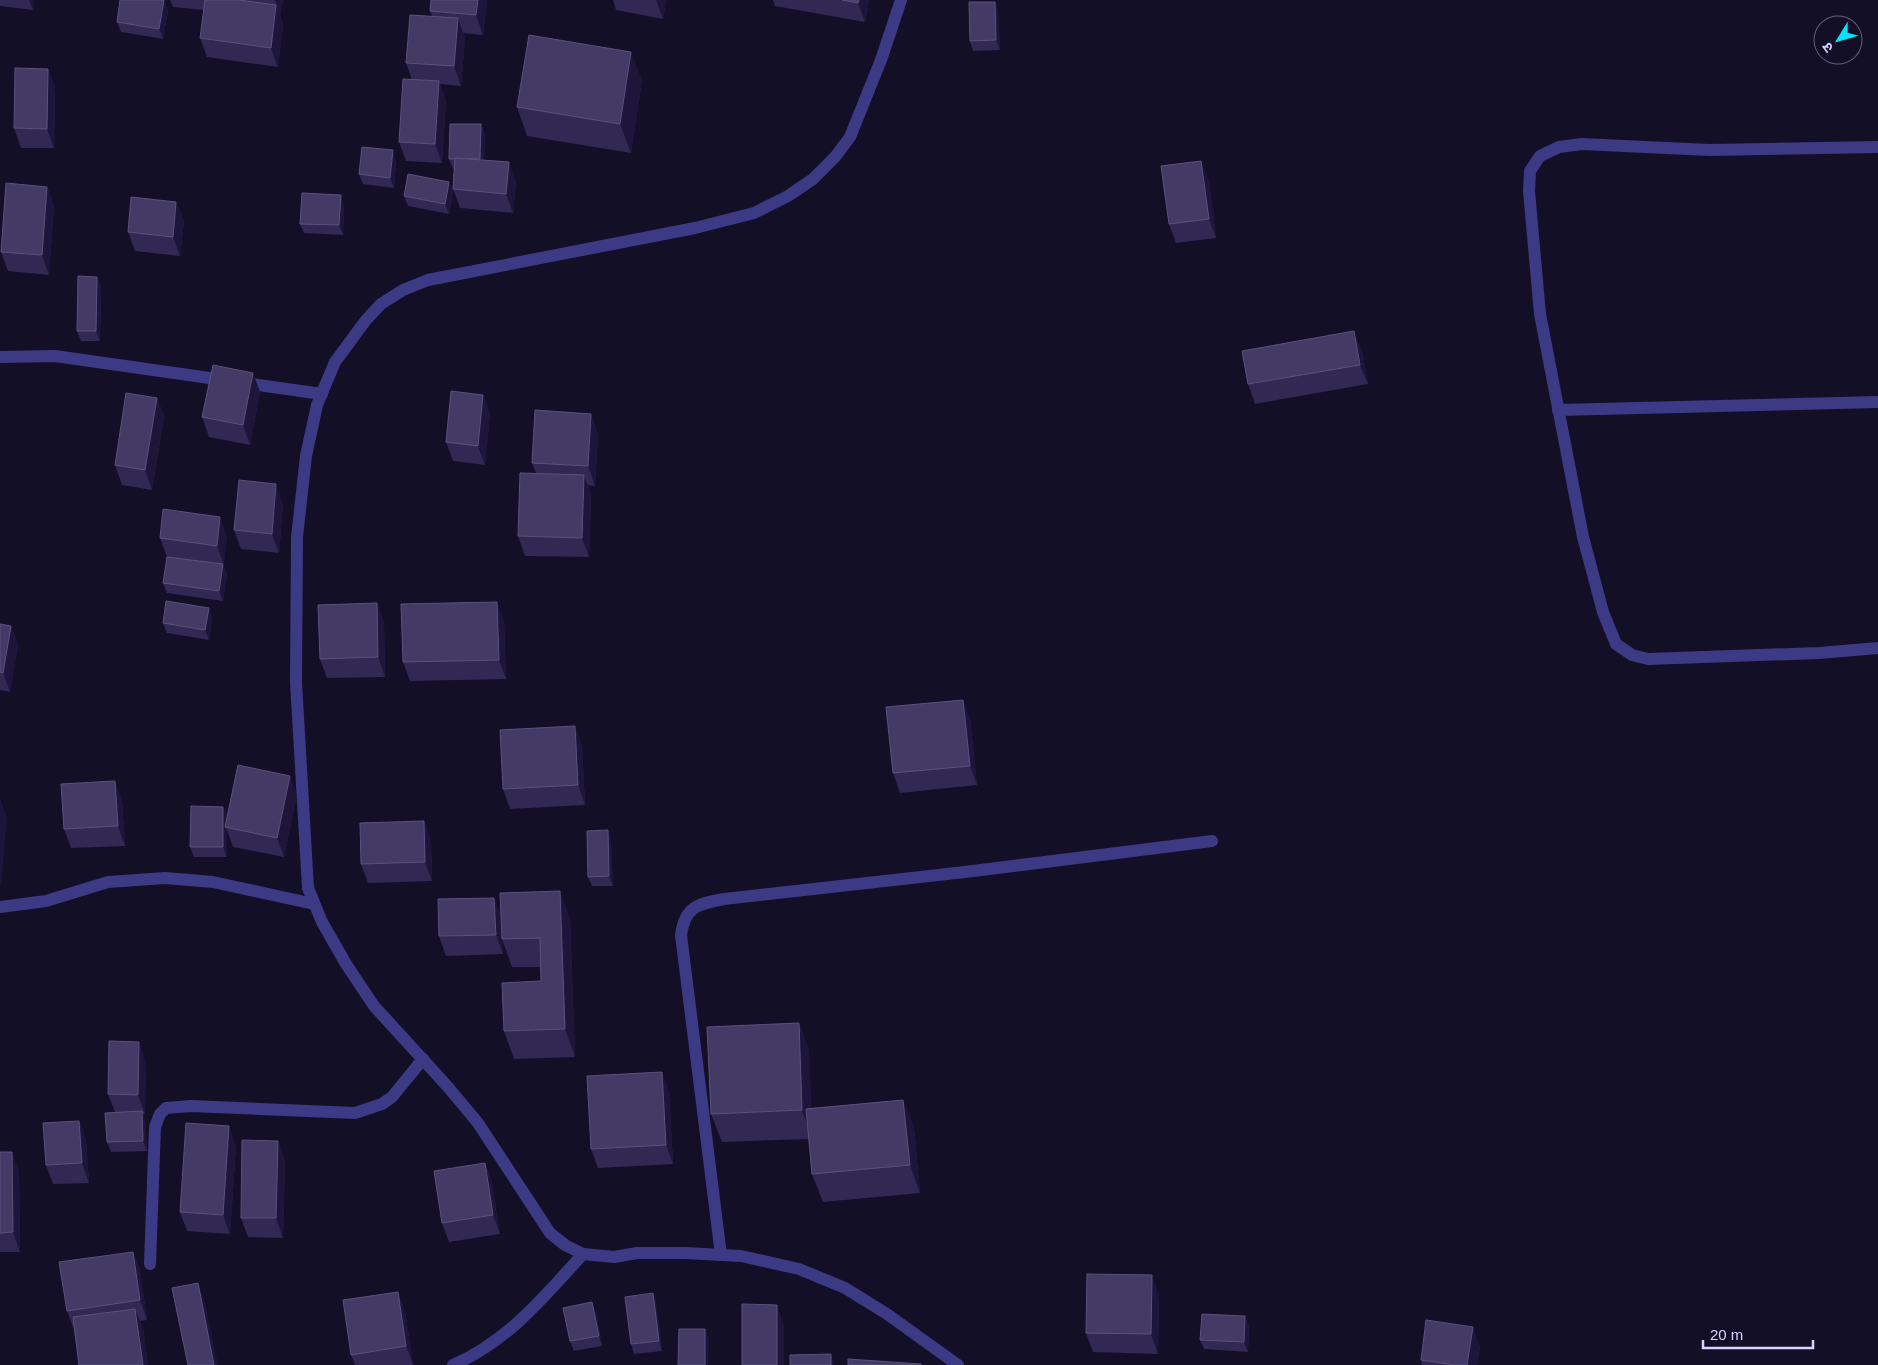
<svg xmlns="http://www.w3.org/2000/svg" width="1878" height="1365" font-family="Helvetica,'Noto Sans Devanagari',sans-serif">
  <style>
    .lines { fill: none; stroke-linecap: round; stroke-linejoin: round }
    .street { stroke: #3d3a85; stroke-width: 12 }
    .wall { fill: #312854 }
    .shaded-wall { fill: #1d163a }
    .building { fill: #433a66; stroke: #5a527e }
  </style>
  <rect width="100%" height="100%" fill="#130f26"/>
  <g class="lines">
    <g class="street">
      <path d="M901,0L881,60L850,137L835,157L813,179L788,196L754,213L695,228L428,280L403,290L381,304L366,320L335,362L317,405L306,456L297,537L296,682L308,888L322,922L346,964L374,1006L448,1087L478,1123L550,1233L565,1245L583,1254L614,1257L637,1253H685L741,1256L799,1269L845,1288L887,1314L958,1365"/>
      <path d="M1878,147L1709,150L1582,144L1559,147L1540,156L1530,171L1529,191L1540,314L1583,537L1603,612L1616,644L1632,655L1648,659L1819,653L1878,648"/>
      <path d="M0,357L55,356L322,394"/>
      <path d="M1558,410L1878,402"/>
      <path d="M0,907L46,901L108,882L165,878L213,882L314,904"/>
      <path d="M721,1255L681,935C685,906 698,904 724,899L965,872L1212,841"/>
      <path d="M150,1264L155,1127L160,1114L166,1108L191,1106L355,1113L382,1104L392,1097L423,1059"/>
      <path d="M453,1365C507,1342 544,1297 583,1254"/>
    </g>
  </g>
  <g class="wall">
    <path d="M0,0H34L33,10L0,6Z"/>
    <path d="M170,0H283L280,16L283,24L278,67L207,57L200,38L204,10L173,7Z"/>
    <path d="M431,0H487L483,35L463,33L465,38L461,86L440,84L446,101L442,163L406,161L399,142L412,80L406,63L432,16L430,11Z"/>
    <path d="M613,0H666L663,19L616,10Z"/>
    <path d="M773,0H869L865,22L775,6Z"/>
    <path d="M995,2L998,11L1000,50L973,51L970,41Z"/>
    <path d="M168,10L163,39L121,32L117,22Z"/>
    <path d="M48,69L55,88L54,148H21L14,128Z"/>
    <path d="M642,80L631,153L527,136L517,107Z"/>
    <path d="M481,124L485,134L484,160L516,182L513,213L460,208L453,189L454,169H453L449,159Z"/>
    <path d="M396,160L394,188L363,184L359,174Z"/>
    <path d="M1209,180L1216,238L1176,243L1169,224Z"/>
    <path d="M449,182L453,192L449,214L408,206L404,196Z"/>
    <path d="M47,187L54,206L49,275L8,271L1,252Z"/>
    <path d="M176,202L184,221L180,256L135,251L128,232Z"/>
    <path d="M344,204L343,235L304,233L300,224Z"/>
    <path d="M97,277L101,287L100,341H81L77,331Z"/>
    <path d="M1362,351L1368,384L1255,404L1248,384Z"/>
    <path d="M253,373L260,392L250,445L209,437L202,417Z"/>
    <path d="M483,395L490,414L485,465L453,461L446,442Z"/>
    <path d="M157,398L164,417L152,490L122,485L115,465Z"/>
    <path d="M598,433L595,486L588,485L591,494L589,557L525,556L518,536L536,473L532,463Z"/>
    <path d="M283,504L279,553L241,549L234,530Z"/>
    <path d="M227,536L223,565L227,574L223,601L167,593L163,583L167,557L160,538Z"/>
    <path d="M377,603L384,623L385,677L327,678L320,659Z"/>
    <path d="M212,618L209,640L167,633L163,623Z"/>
    <path d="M504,621L506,679L410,681L403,662Z"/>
    <path d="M0,624L11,626L18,645L10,692L0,690Z"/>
    <path d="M970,719L977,785L900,793L893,773Z"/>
    <path d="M582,745L585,805L510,809L503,789Z"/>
    <path d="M297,795L284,857L233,847L227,830V857H194L190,847L223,807L227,816V821Z"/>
    <path d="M122,800L125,846L71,848L64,829Z"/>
    <path d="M431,840L432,881L368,883L361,864Z"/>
    <path d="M611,840L613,886H592L588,877Z"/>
    <path d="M501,917L570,919L575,1057L514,1059L504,1031L541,981V967H512L502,939L503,954L446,956L439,936Z"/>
    <path d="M799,1023L809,1051L811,1108L903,1100L914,1128L920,1193L823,1202L812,1174L809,1139L722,1142L711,1114Z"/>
    <path d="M146,1061L145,1114H143L145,1121L147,1151L111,1152L107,1142L115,1112L108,1094Z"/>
    <path d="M669,1091L673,1164L598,1168L591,1149Z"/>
    <path d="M79,1121L86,1140L89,1183L53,1184L46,1165Z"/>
    <path d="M236,1146L230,1234L187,1231L180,1212Z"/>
    <path d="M0,1152H12L19,1172L20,1252H0Z"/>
    <path d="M285,1160L283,1238L248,1237L241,1218Z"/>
    <path d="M485,1163L492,1183L500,1234L449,1242L442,1223Z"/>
    <path d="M133,1252L140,1271L147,1320L140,1321L143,1328L148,1365H79L74,1330L67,1311Z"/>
    <path d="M653,1293L656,1303L662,1351L634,1354L631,1344Z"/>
    <path d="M1159,1294L1158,1354L1093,1352L1086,1333Z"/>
    <path d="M405,1311L413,1365H355L351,1355Z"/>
    <path d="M596,1312L602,1346L574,1351L570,1341Z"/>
    <path d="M1245,1316L1249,1326L1248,1352L1204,1349L1200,1340Z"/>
    <path d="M1480,1346L1477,1365H1422L1421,1360Z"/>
  </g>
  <g class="shaded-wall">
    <path d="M29,0H34L33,10Z"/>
    <path d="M164,0L168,10L163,39L159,29Z"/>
    <path d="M275,0H283L280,16Z"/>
    <path d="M478,0H487L483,35L476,15Z"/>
    <path d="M656,0H666L663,19Z"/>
    <path d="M859,0H869L865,22L858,3Z"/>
    <path d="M995,2L998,11L1000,50L996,40Z"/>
    <path d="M276,5L283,24L278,67L271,48Z"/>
    <path d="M458,18L465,38L461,86L454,66Z"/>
    <path d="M631,52L642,80L631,153L620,124Z"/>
    <path d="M48,69L55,88L54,148L47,129Z"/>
    <path d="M439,81L446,101L442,163L435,144Z"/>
    <path d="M481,124L485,134L484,169L480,159Z"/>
    <path d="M393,150L396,160L394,188L390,178Z"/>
    <path d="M1201,161L1209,180L1216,238L1209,219Z"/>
    <path d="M509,162L516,182L513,213L506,194Z"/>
    <path d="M449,182L453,192L449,214L445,204Z"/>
    <path d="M47,187L54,206L49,275L42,255Z"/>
    <path d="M341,195L344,204L343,235L339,225Z"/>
    <path d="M176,202L184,221L180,256L173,237Z"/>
    <path d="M97,277L101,287L100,341L96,331Z"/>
    <path d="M1354,331L1362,351L1368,384L1360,365Z"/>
    <path d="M253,373L260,392L250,445L243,425Z"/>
    <path d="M483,395L490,414L485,465L478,446Z"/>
    <path d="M157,398L164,417L152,490L145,470Z"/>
    <path d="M591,414L598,433L595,486L588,466Z"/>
    <path d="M584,475L591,494L589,557L582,538Z"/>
    <path d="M276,484L283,504L279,553L272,534Z"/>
    <path d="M220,517L227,536L224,565L217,546Z"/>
    <path d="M223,564L227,574L223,601L219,591Z"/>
    <path d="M497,602L504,621L506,679L499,660Z"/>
    <path d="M377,603L384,623L385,677L378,657Z"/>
    <path d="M209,608L212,618L209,640L205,630Z"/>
    <path d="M11,626L18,645L10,692L3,673Z"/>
    <path d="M963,700L970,719L977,785L970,766Z"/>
    <path d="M575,726L582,745L585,805L578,785Z"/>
    <path d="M290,776L297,795L284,857L277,838Z"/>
    <path d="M115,781L122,800L125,846L118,826Z"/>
    <path d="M0,798L7,818L1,886L0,884Z"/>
    <path d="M223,807L227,816V827H225L227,830V857L223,847Z"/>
    <path d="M424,821L431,840L432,881L425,862Z"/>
    <path d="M608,830L611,840L613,886L609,876Z"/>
    <path d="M560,891L570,919L575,1057L565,1029Z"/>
    <path d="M494,898L502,917L503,954L496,935Z"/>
    <path d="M799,1023L809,1051L813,1139L802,1110Z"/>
    <path d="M139,1042L146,1061L145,1114L138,1095Z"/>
    <path d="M662,1072L669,1091L673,1164L666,1145Z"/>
    <path d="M903,1100L914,1128L920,1193L910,1165Z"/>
    <path d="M142,1111L145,1121L147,1151L143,1141Z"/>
    <path d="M79,1121L86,1140L89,1183L82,1163Z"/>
    <path d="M229,1126L236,1146L230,1234L223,1215Z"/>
    <path d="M278,1141L285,1160L283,1238L276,1218Z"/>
    <path d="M12,1152L19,1172L20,1252L13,1232Z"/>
    <path d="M485,1163L492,1183L500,1234L493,1215Z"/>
    <path d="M133,1252L140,1271L147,1320L140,1300Z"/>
    <path d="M1152,1275L1159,1294L1158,1354L1151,1334Z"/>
    <path d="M198,1283L205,1303L218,1365H214Z"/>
    <path d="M398,1292L405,1311L413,1365L406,1346Z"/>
    <path d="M653,1293L656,1303L662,1351L659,1341Z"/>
    <path d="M592,1302L596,1312L602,1346L599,1336Z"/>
    <path d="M777,1305L784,1324V1365H777Z"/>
    <path d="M135,1309L143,1328L148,1365H143Z"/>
    <path d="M1245,1316L1249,1326L1248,1352L1244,1342Z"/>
    <path d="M1473,1327L1480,1346L1477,1365H1467Z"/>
    <path d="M705,1329L709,1339L708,1365H705Z"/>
    <path d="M831,1354L835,1365H831Z"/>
  </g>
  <g class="building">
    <path d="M120,0H164L159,29L117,22Z"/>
    <path d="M205,0H239L276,5L271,48L200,38Z"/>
    <path d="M431,0H478L476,15L430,11Z"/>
    <path d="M842,0H859L858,3Z"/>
    <path d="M969,2H995L996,40L970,41Z"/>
    <path d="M410,15L458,18L454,66L406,63Z"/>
    <path d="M529,35L631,52L620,124L517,107Z"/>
    <path d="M15,68L48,69L47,129L14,128Z"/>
    <path d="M403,79L439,81L435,144L399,142Z"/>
    <path d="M450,124H481L480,159L455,158V159H449Z"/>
    <path d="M362,147L393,150L390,178L359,174Z"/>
    <path d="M455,158L509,162L506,194L453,189Z"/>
    <path d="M1201,161L1209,219L1169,224L1161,166Z"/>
    <path d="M408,174L449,182L445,204L404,196Z"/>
    <path d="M6,183L47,187L42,255L1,252Z"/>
    <path d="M302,193L341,195L339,225L300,224Z"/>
    <path d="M131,197L176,202L173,237L128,232Z"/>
    <path d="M78,276L97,277L96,331H77Z"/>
    <path d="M1354,331L1360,365L1248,384L1242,351Z"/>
    <path d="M213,365L253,373L243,425L202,417Z"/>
    <path d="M451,391L483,395L478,446L446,442Z"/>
    <path d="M126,393L157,398L145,470L115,465Z"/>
    <path d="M535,410L591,414L588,466L532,463Z"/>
    <path d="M520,473L584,475L582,538L518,536Z"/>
    <path d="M239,480L276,484L272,534L234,530Z"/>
    <path d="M163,509L220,517L217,546L160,538Z"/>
    <path d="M167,557L223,564L219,591L163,583Z"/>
    <path d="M166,601L209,608L205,630L163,623Z"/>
    <path d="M497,602L499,660L403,662L401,604Z"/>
    <path d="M377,603L378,657L320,659L318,605Z"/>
    <path d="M0,624L11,626L3,673L0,672Z"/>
    <path d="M963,700L970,766L893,773L886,707Z"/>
    <path d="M575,726L578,785L503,789L500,730Z"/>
    <path d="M238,765L290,776L277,838L225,827Z"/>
    <path d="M115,781L118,826L64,829L61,784Z"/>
    <path d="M191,806L223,807V847H190Z"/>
    <path d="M424,821L425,862L361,864L360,823Z"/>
    <path d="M608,830L609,876L588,877L587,831Z"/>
    <path d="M560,891L565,1029L504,1031L502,983L541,981L540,938L502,939L500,893Z"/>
    <path d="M494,898L496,935L439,936L438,899Z"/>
    <path d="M799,1023L802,1110L711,1114L707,1027Z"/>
    <path d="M109,1041L139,1042L138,1095L108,1094Z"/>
    <path d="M662,1072L666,1145L591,1149L587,1076Z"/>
    <path d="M903,1100L910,1165L812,1174L806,1109Z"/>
    <path d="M142,1111L143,1141L107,1142L105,1113Z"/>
    <path d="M79,1121L82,1163L46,1165L43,1123Z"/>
    <path d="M186,1123L229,1126L223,1215L180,1212Z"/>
    <path d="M242,1140L278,1141L276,1218H241Z"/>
    <path d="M0,1152H12L13,1232L0,1233Z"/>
    <path d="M485,1163L493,1215L442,1223L434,1171Z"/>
    <path d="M133,1252L140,1300L67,1311L59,1262Z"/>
    <path d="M1087,1274L1152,1275L1151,1334L1086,1333Z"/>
    <path d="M198,1283L214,1365H188L172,1288Z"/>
    <path d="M398,1292L406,1346L351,1355L343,1300Z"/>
    <path d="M653,1293L659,1341L631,1344L625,1297Z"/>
    <path d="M592,1302L599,1336L570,1341L563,1308Z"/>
    <path d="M742,1304L777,1305V1365H742Z"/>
    <path d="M135,1309L143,1365H79L73,1317Z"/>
    <path d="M1202,1314L1245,1316L1244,1342L1200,1340Z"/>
    <path d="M1426,1320L1473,1327L1467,1365H1455L1421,1360Z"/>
    <path d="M679,1329H705V1365H678Z"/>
    <path d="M831,1354V1365H790V1355Z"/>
    <path d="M848,1359L921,1364V1365H848Z"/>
  </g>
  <g transform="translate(1838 40) rotate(233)"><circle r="24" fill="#130f26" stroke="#625e7d"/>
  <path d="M0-4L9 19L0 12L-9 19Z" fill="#00e5ff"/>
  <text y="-8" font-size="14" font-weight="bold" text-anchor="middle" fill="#d9d4ff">उ</text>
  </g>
  <path d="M1703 1340v8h110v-8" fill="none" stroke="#d9d4ff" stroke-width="2.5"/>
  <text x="1710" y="1340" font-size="15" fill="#d9d4ff" stroke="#130f26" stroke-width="4" paint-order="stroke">20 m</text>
</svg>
